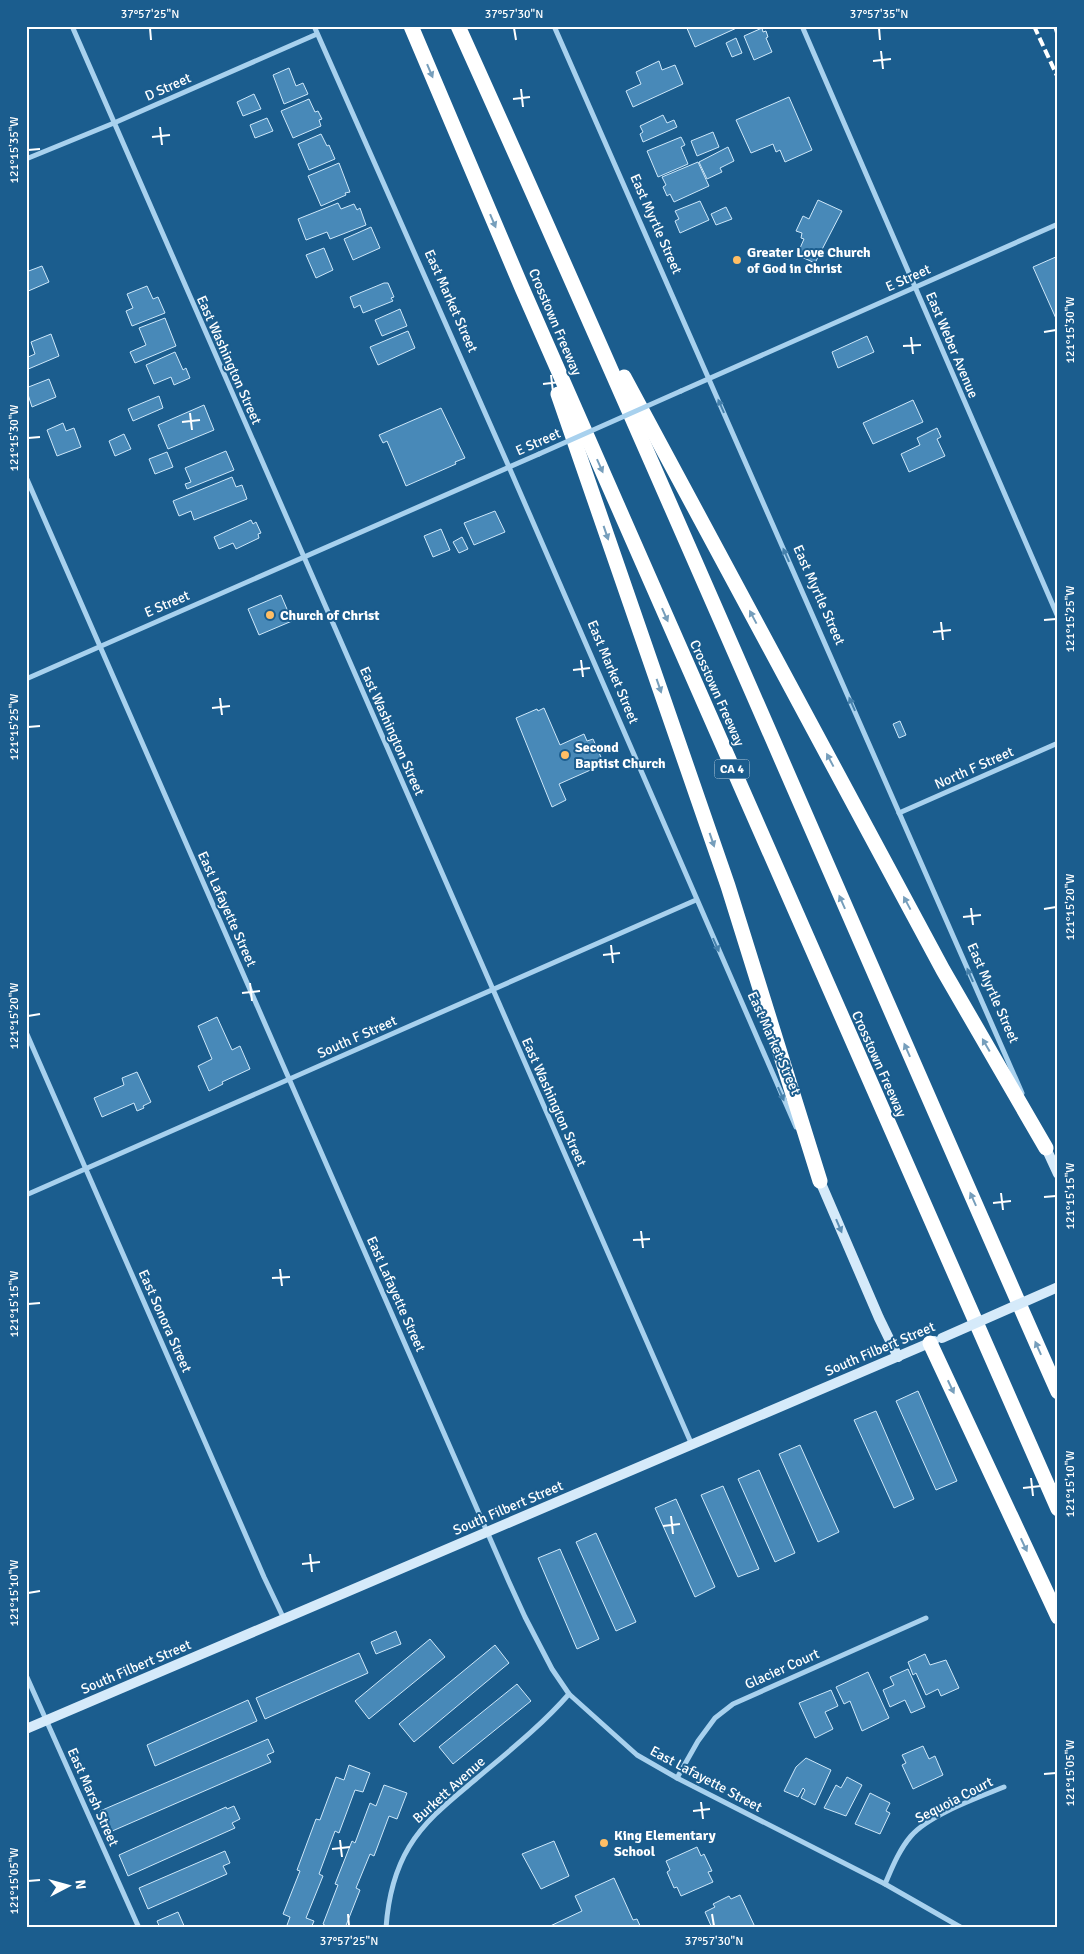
<svg xmlns="http://www.w3.org/2000/svg" width="1084" height="1954" font-family="Signika,sans-serif">
  <style>
    .building { fill: #4889b8; stroke: #cee8fa }
    .lines { fill: none; stroke-linecap: round; stroke-linejoin: round }
    .street { stroke: #a8d1ee; stroke-width: 5 }
    .secondary { stroke: #d5eafa; stroke-width: 10 }
    .highway { stroke: #fff; stroke-width: 15 }
    .rail { stroke: #fff; stroke-width: 4; stroke-dasharray: 9 4; stroke-linecap: butt }
    .street-bridge { stroke: #a8d1ee; stroke-width: 5 }
    .secondary-bridge { stroke: #d5eafa; stroke-width: 10 }
    .oneway { fill: #769ebb }
    .oneway2 { fill: #4580ab }
    .oneway3 { fill: #5c8eb4 }
    .ticks { fill: none; stroke: #fff; stroke-width: 2 }
    .poi-dot { fill: #ffbe65; stroke: #1b5d8e; stroke-width: 2 }
    .labels { text-anchor: middle; dominant-baseline: central; stroke-width: 4; stroke-linejoin: round; paint-order: stroke }
    .shield { fill: #1b5d8e; stroke: #bbcedd; stroke-width: 1 }
    .shield-label { font-size: 12px; font-weight: bold; fill: #fff }
    .street-label { font-size: 14px; fill: #fff; stroke: #1b5d8e }
    .poi-label { font-size: 14px; font-weight: bold; fill: #fff; stroke: #1b5d8e; text-anchor: start }
    .neatline { fill: none; stroke: #fff; stroke-width: 2 }
    .ticks-label { font-size: 12px; text-anchor: middle; fill: #fff }
  </style>
  <rect width="100%" height="100%" fill="#1b5d8e"/>
  <g class="building">
    <path d="M686,26H741L695,47Z"/>
    <path d="M762,28L763,32L766,31L768,37L766,38L772,52L754,60L744,36Z"/>
    <path d="M736,38L742,53L732,57L726,43Z"/>
    <path d="M659,61L662,70L675,65L683,84L633,107L626,91L641,84L636,72Z"/>
    <path d="M289,68L296,86L303,83L308,94L284,104L273,75Z"/>
    <path d="M254,94L261,109L243,116L237,102Z"/>
    <path d="M789,97L812,150L785,162L780,150L776,152L773,144L751,153L736,120Z"/>
    <path d="M309,99L315,112L318,111L322,119L319,120L321,126L293,138L281,111Z"/>
    <path d="M663,115L667,123L674,120L677,127L643,142L640,134L643,132L640,126Z"/>
    <path d="M267,118L273,131L255,138L250,125Z"/>
    <path d="M713,132L719,147L697,156L691,141Z"/>
    <path d="M321,134L327,146L329,145L335,159L309,170L298,144Z"/>
    <path d="M681,137L685,145L681,147L688,164L658,177L647,151Z"/>
    <path d="M728,147L734,161L720,168L722,172L707,179L699,162Z"/>
    <path d="M698,162L709,186L674,202L670,194L667,196L663,187L666,185L662,177Z"/>
    <path d="M339,163L350,192L345,193L346,195L321,206L308,176Z"/>
    <path d="M818,200L842,211L815,263L797,255L804,239L801,238L802,233L796,231L803,216L809,219Z"/>
    <path d="M700,201L709,220L680,233L675,221L679,219L675,211Z"/>
    <path d="M338,203L341,209L354,204L357,210L360,208L366,225L330,239L327,232L306,240L298,219Z"/>
    <path d="M726,207L732,219L716,225L711,214Z"/>
    <path d="M371,227L380,248L353,260L344,239Z"/>
    <path d="M324,248L333,270L316,278L306,255Z"/>
    <path d="M1058,256V323L1033,267Z"/>
    <path d="M42,266L49,282L26,292V272Z"/>
    <path d="M384,283H388L394,297L391,298L393,301L363,313L360,305L354,308L350,297Z"/>
    <path d="M147,286L153,299L158,297L165,313L132,326L126,311L133,308L127,294Z"/>
    <path d="M400,309L407,326L382,336L375,320Z"/>
    <path d="M165,318L176,346L135,363L130,352L146,345L139,328Z"/>
    <path d="M408,331L415,348L378,365L370,347Z"/>
    <path d="M51,334L59,356L26,370V358L35,354L31,342Z"/>
    <path d="M867,336L874,352L838,368L832,352Z"/>
    <path d="M175,352L183,370L186,368L190,378L174,385L171,377L154,384L146,365Z"/>
    <path d="M49,379L56,397L32,407L26,388Z"/>
    <path d="M159,396L163,408L133,421L128,409Z"/>
    <path d="M913,400L923,422L873,444L863,423Z"/>
    <path d="M204,405L214,430L168,449L158,425Z"/>
    <path d="M441,408L465,458L455,462L456,464L406,486L387,441L383,443L379,435Z"/>
    <path d="M63,423L66,431L74,428L81,447L57,456L47,430Z"/>
    <path d="M937,428L941,437L937,439L945,456L909,472L901,454L920,445L917,438Z"/>
    <path d="M124,434L131,449L115,456L109,441Z"/>
    <path d="M226,451L234,470L187,489L185,484L191,482L185,468Z"/>
    <path d="M167,452L173,467L155,474L149,459Z"/>
    <path d="M232,477L236,487L242,485L247,499L194,520L191,511L179,516L173,501Z"/>
    <path d="M495,511L505,532L474,545L464,523Z"/>
    <path d="M251,520L253,524L256,522L261,533L258,534L259,538L236,549L233,543L219,549L214,537Z"/>
    <path d="M441,529L450,550L433,557L424,536Z"/>
    <path d="M462,537L468,549L459,553L453,542Z"/>
    <path d="M281,595L292,621L259,635L248,609Z"/>
    <path d="M544,708L560,745L584,734L587,741L593,739L604,764L559,784L566,800L552,807L516,718L537,709L538,711Z"/>
    <path d="M900,721L906,735L899,738L893,724Z"/>
    <path d="M217,1017L232,1050L240,1046L250,1069L222,1082L223,1084L209,1091L198,1066L212,1059L198,1026Z"/>
    <path d="M137,1072L151,1102L143,1106L144,1108L137,1111L134,1103L102,1117L94,1098L124,1085L122,1078Z"/>
    <path d="M918,1391L957,1481L936,1490L896,1401Z"/>
    <path d="M876,1411L914,1499L894,1508L854,1420Z"/>
    <path d="M800,1445L839,1532L818,1542L779,1454Z"/>
    <path d="M759,1470L795,1553L775,1562L738,1479Z"/>
    <path d="M723,1486L759,1569L738,1577L701,1495Z"/>
    <path d="M676,1499L715,1587L695,1597L655,1508Z"/>
    <path d="M596,1533L636,1622L616,1631L576,1542Z"/>
    <path d="M560,1549L599,1639L577,1649L538,1558Z"/>
    <path d="M396,1631L401,1644L376,1654L371,1642Z"/>
    <path d="M430,1639L445,1657L369,1719L355,1701Z"/>
    <path d="M495,1645L509,1663L414,1742L399,1724Z"/>
    <path d="M359,1653L368,1673L265,1719L256,1698Z"/>
    <path d="M925,1654L930,1665L946,1660L959,1688L941,1696L938,1689L926,1695L916,1673L913,1675L908,1662Z"/>
    <path d="M908,1669L925,1707L911,1713L905,1700L890,1707L883,1690L894,1685L890,1677Z"/>
    <path d="M868,1672L889,1718L862,1731L850,1701L844,1704L836,1687Z"/>
    <path d="M517,1684L531,1701L453,1764L439,1747Z"/>
    <path d="M831,1690L838,1706L825,1712L833,1729L815,1738L799,1703Z"/>
    <path d="M248,1700L257,1721L155,1766L147,1745Z"/>
    <path d="M268,1739L274,1752L267,1755L271,1762L110,1832L100,1811Z"/>
    <path d="M923,1746L929,1759L935,1756L943,1775L913,1789L902,1765L906,1763L902,1755Z"/>
    <path d="M806,1758L831,1770L815,1805L801,1798L805,1790L803,1788L798,1797L784,1791L796,1767Z"/>
    <path d="M349,1765L370,1773L363,1792L355,1790L339,1833L335,1831L319,1874L323,1876L306,1918L314,1921L311,1928H286L290,1917L283,1914L300,1871L297,1870L316,1819L320,1820L336,1777L344,1780Z"/>
    <path d="M847,1777L862,1785L846,1816L824,1808L836,1785L841,1788Z"/>
    <path d="M384,1785L407,1793L397,1819L389,1816L374,1856L370,1854L356,1888L360,1890L345,1928H329L323,1924L338,1885L335,1884L352,1841L355,1843L370,1803L376,1806Z"/>
    <path d="M870,1793L890,1803L886,1811L890,1813L880,1834L855,1824Z"/>
    <path d="M234,1806L240,1819L232,1823L235,1828L128,1876L119,1855L226,1807L227,1809Z"/>
    <path d="M554,1841L569,1876L541,1889L522,1854Z"/>
    <path d="M697,1847L701,1856L704,1854L712,1871L708,1872L713,1882L681,1896L677,1887L674,1888L667,1872L670,1870L666,1861Z"/>
    <path d="M225,1851L230,1863L223,1866L227,1874L148,1909L139,1888Z"/>
    <path d="M614,1878L633,1920L637,1919L641,1928H546L582,1911L575,1896Z"/>
    <path d="M740,1895L755,1927L712,1928L705,1912L715,1907L713,1904L729,1896L731,1899Z"/>
    <path d="M178,1912L185,1928H160L157,1921Z"/>
  </g>
  <g class="lines">
    <g class="street">
      <path d="M72,26L692,1445"/>
      <path d="M314,26L509,467L796,1127"/>
      <path d="M554,26L1022,1093"/>
      <path d="M802,26L1058,617"/>
      <path d="M26,159L114,123L317,34"/>
      <path d="M681,391L1058,224"/>
      <path d="M26,477L509,1582L525,1617L552,1669L569,1694L637,1755L677,1778L885,1884L962,1928"/>
      <path d="M26,679L539,454"/>
      <path d="M899,813L1058,743"/>
      <path d="M26,1032L264,1577L284,1619"/>
      <path d="M26,1195L696,900"/>
      <path d="M26,1675L139,1928"/>
      <path d="M677,1778L698,1741L715,1718L733,1704L926,1618"/>
      <path d="M885,1884C892,1868 899,1850 911,1836C929,1815 977,1798 1004,1787"/>
      <path d="M386,1928C388,1899 394,1872 409,1847C425,1820 451,1800 476,1779C508,1752 541,1726 569,1694"/>
    </g>
    <g class="secondary">
      <path d="M1046,1148L1058,1174"/>
      <path d="M820,1181L879,1318L898,1357"/>
      <path d="M26,1729L934,1341"/>
    </g>
    <g class="highway">
      <path d="M411,26L522,288L1058,1509"/>
      <path d="M458,26C663,480 857,938 1058,1392"/>
      <path d="M624,377L943,970L1046,1148"/>
      <path d="M558,394L728,886L820,1181"/>
      <path d="M930,1343L1058,1617"/>
    </g>
    <g class="rail">
      <path d="M1034,26L1058,78"/>
      <path d="M1055,26L1058,36"/>
    </g>
    <path class="street-bridge" d="M539,454L681,391"/>
    <path class="secondary-bridge" d="M942,1338L1058,1287"/>
  </g>
  <defs><path id="oneway-solid" d="M-6-.8H1V-3.2L6.5 0L1 3.2V.8H-6Z" transform="scale(1.25)"/></defs>
  <g class="oneway">
    <use href="#oneway-solid" transform="translate(430 71) rotate(67)"/>
    <use href="#oneway-solid" transform="translate(493 221) rotate(67)"/>
    <use href="#oneway-solid" transform="translate(600 466) rotate(66)"/>
    <use href="#oneway-solid" transform="translate(606 533) rotate(71)"/>
    <use href="#oneway-solid" transform="translate(665 615) rotate(66)"/>
    <use href="#oneway-solid" transform="translate(753 617) rotate(-118)"/>
    <use href="#oneway-solid" transform="translate(659 686) rotate(71)"/>
    <use href="#oneway-solid" transform="translate(830 760) rotate(-118)"/>
    <use href="#oneway-solid" transform="translate(712 840) rotate(71)"/>
    <use href="#oneway-solid" transform="translate(842 902) rotate(-114)"/>
    <use href="#oneway-solid" transform="translate(907 903) rotate(-118)"/>
    <use href="#oneway-solid" transform="translate(986 1045) rotate(-120)"/>
    <use href="#oneway-solid" transform="translate(907 1050) rotate(-114)"/>
    <use href="#oneway-solid" transform="translate(973 1199) rotate(-114)"/>
    <use href="#oneway-solid" transform="translate(1038 1348) rotate(-114)"/>
    <use href="#oneway-solid" transform="translate(951 1387) rotate(65)"/>
    <use href="#oneway-solid" transform="translate(1024 1545) rotate(65)"/>
  </g>
  <g class="oneway2">
    <use href="#oneway-solid" transform="translate(721 406) rotate(-114)"/>
    <use href="#oneway-solid" transform="translate(786 555) rotate(-114)"/>
    <use href="#oneway-solid" transform="translate(852 704) rotate(-114)"/>
    <use href="#oneway-solid" transform="translate(716 945) rotate(66)"/>
    <use href="#oneway-solid" transform="translate(970 975) rotate(-114)"/>
    <use href="#oneway-solid" transform="translate(781 1094) rotate(66)"/>
  </g>
  <use class="oneway3" href="#oneway-solid" transform="translate(839 1226) rotate(67)"/>
  <path class="ticks" d="M150,28L151,40M514,28L516,40M879,28L880,40M881,51L883,69M873,61L891,59M521,89L523,107M513,99L530,97M160,127L162,145M152,137L170,135M28,150L40,149M1044,332L1056,330M911,337L913,354M903,346L921,345M551,375L553,392M543,384L560,382M190,413L192,430M182,422L200,420M28,438L40,437M1044,620L1056,619M941,622L943,640M933,632L951,630M581,660L583,677M573,670L590,668M220,698L222,715M212,708L230,706M28,727L40,726M971,908L973,925M1044,909L1056,907M963,917L981,915M611,945L613,963M603,955L620,953M250,983L252,1001M242,993L260,991M28,1016L40,1014M1001,1193L1003,1210M1044,1197L1056,1196M993,1203L1011,1201M641,1231L643,1248M633,1240L650,1239M280,1269L282,1286M272,1278L290,1277M28,1304L40,1303M1031,1478L1033,1496M1044,1486L1056,1484M1023,1488L1041,1486M671,1516L673,1534M663,1526L680,1524M310,1554L312,1572M302,1564L320,1562M28,1593L40,1591M1044,1774L1056,1773M701,1802L703,1819M693,1811L710,1809M340,1840L342,1857M332,1849L350,1847M28,1881L40,1880M348,1914L349,1926M712,1914L714,1926"/>
  <g class="poi-dot">
    <circle cx="737" cy="260" r="5"/>
    <circle cx="270" cy="615" r="5"/>
    <circle cx="565" cy="755" r="5"/>
    <circle cx="604" cy="1843" r="5"/>
  </g>
  <g class="labels">
    <rect class="shield" x="714.5" y="759.5" width="35" height="19" rx="4"/>
    <g class="shield-label">
      <text x="732" y="769">CA 4</text>
    </g>
    <g class="street-label">
      <text transform="translate(168 87) rotate(-24)">D Street</text>
      <text transform="translate(656 224) rotate(66)">East Myrtle Street</text>
      <text transform="translate(908 278) rotate(-24)">E Street</text>
      <text transform="translate(451 301) rotate(66)">East Market Street</text>
      <text transform="translate(555 322) rotate(67)">Crosstown Freeway</text>
      <text transform="translate(952 345) rotate(67)">East Weber Avenue</text>
      <text transform="translate(229 360) rotate(66)">East Washington Street</text>
      <text transform="translate(538 442) rotate(-24)">E Street</text>
      <text transform="translate(819 595) rotate(66)">East Myrtle Street</text>
      <text transform="translate(167 604) rotate(-23)">E Street</text>
      <text transform="translate(613 672) rotate(67)">East Market Street</text>
      <text transform="translate(717 693) rotate(66)">Crosstown Freeway</text>
      <text transform="translate(392 731) rotate(66)">East Washington Street</text>
      <text transform="translate(974 768) rotate(-24)">North F Street</text>
      <text transform="translate(227 909) rotate(66)">East Lafayette Street</text>
      <text transform="translate(993 993) rotate(66)">East Myrtle Street</text>
      <text transform="translate(357 1037) rotate(-24)">South F Street</text>
      <text transform="translate(774 1043) rotate(66)">East Market Street</text>
      <text transform="translate(879 1064) rotate(66)">Crosstown Freeway</text>
      <text transform="translate(554 1102) rotate(66)">East Washington Street</text>
      <text transform="translate(396 1294) rotate(66)">East Lafayette Street</text>
      <text transform="translate(165 1321) rotate(66)">East Sonora Street</text>
      <text transform="translate(880 1349) rotate(-23)">South Filbert Street</text>
      <text transform="translate(508 1508) rotate(-23)">South Filbert Street</text>
      <text transform="translate(136 1667) rotate(-23)">South Filbert Street</text>
      <text transform="translate(782 1669) rotate(-24)">Glacier Court</text>
      <text transform="translate(706 1779) rotate(28)">East Lafayette Street</text>
      <text transform="translate(449 1790) rotate(-42)">Burkett Avenue</text>
      <text transform="translate(93 1797) rotate(66)">East Marsh Street</text>
      <text transform="translate(954 1800) rotate(-27)">Sequoia Court</text>
    </g>
    <g class="poi-label">
      <text x="747" y="252">Greater Love Church<tspan x="747" dy="16">of God in Christ</tspan></text>
      <text x="280" y="615">Church of Christ</text>
      <text x="575" y="747">Second<tspan x="575" dy="16">Baptist Church</tspan></text>
      <text x="614" y="1835">King Elementary<tspan x="614" dy="16">School</tspan></text>
    </g>
  </g>
  <rect width="1084" height="1954" fill="none" stroke="#1b5d8e" stroke-width="55"/>
  <g transform="translate(68 1886) rotate(84)" stroke="#1b5d8e" stroke-width="4" paint-order="stroke">
  <path d="M0-4L9 19L0 12L-9 19Z" fill="#ffffff"/>
  <text y="-8" font-size="14" font-weight="bold" text-anchor="middle" fill="#ffffff">N</text>
  </g>
  <rect x="28" y="28" width="1028" height="1898" class="neatline"/>
  <g class="ticks-label">
    <text x="150" y="18">37°57'25"N</text>
    <text x="514" y="18">37°57'30"N</text>
    <text x="879" y="18">37°57'35"N</text>
    <text transform="translate(14 150) rotate(-90)" y="4">121°15'35"W</text>
    <text transform="translate(1070 330) rotate(-90)" y="4">121°15'30"W</text>
    <text transform="translate(14 438) rotate(-90)" y="4">121°15'30"W</text>
    <text transform="translate(1070 619) rotate(-90)" y="4">121°15'25"W</text>
    <text transform="translate(14 727) rotate(-90)" y="4">121°15'25"W</text>
    <text transform="translate(1070 907) rotate(-90)" y="4">121°15'20"W</text>
    <text transform="translate(14 1016) rotate(-90)" y="4">121°15'20"W</text>
    <text transform="translate(1070 1196) rotate(-90)" y="4">121°15'15"W</text>
    <text transform="translate(14 1304) rotate(-90)" y="4">121°15'15"W</text>
    <text transform="translate(1070 1484) rotate(-90)" y="4">121°15'10"W</text>
    <text transform="translate(14 1593) rotate(-90)" y="4">121°15'10"W</text>
    <text transform="translate(1070 1773) rotate(-90)" y="4">121°15'05"W</text>
    <text transform="translate(14 1881) rotate(-90)" y="4">121°15'05"W</text>
    <text x="349" y="1945">37°57'25"N</text>
    <text x="714" y="1945">37°57'30"N</text>
  </g>
</svg>
